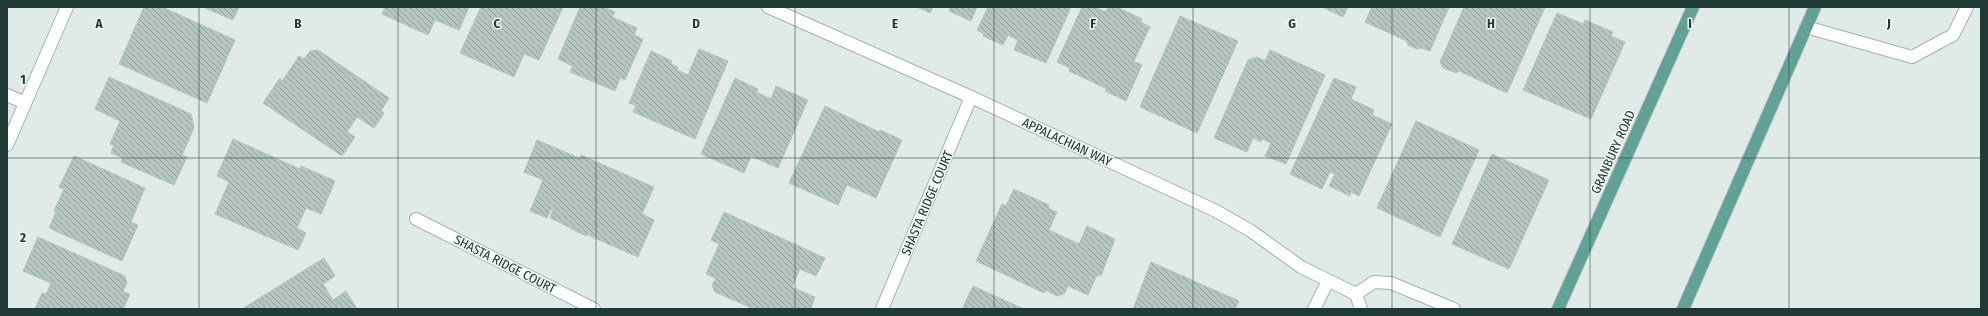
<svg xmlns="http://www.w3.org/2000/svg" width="1988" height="316" font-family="'Fira Sans Condensed',sans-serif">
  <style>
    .building { fill: url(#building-back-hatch); stroke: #b2c4be }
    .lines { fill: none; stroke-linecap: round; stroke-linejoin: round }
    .minor-casing { stroke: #a3b3ae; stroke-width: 14 }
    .major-casing { stroke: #c1c8c7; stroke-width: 14 }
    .minor { stroke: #fff; stroke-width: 12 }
    .major { stroke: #63a196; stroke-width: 12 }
    .grid { fill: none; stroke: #203b36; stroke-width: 1; stroke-opacity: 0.55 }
    .labels { text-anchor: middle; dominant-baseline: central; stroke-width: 3; stroke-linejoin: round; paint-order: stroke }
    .street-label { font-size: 13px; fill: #203b36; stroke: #f0f7f4 }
    .grid-label { font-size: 13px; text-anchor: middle; font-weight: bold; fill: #203b36; stroke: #f0f7f4; stroke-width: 3; stroke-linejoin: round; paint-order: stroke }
  </style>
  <defs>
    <pattern id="building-back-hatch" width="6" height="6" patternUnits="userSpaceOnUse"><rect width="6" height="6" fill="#b5c6c0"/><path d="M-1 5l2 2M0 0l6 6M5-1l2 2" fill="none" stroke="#93a29d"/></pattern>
  </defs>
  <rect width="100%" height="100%" fill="#e0ebe7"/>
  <g class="building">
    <path d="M144,7H162L235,40L207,103L119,64Z"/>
    <path d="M203,7H239L233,20Z"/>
    <path d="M385,7H469L459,30L435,20L428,35L382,14Z"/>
    <path d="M481,7H563L539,60L524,54L514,77L460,53Z"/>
    <path d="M580,7H604L615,12L612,17L637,28L634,35L643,39L625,80L620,78L615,91L570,72L573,66L558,59Z"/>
    <path d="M917,7H933L930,13Z"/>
    <path d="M951,7H977L971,21L949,11Z"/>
    <path d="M988,7H1071L1046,63L1014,50L1018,40L1008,35L1003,45L983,36L984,34L977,30Z"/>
    <path d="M1082,7H1094L1106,12L1108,7H1117L1142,19L1141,22L1150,27L1134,61L1142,65L1126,101L1105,91L1107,89L1069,71L1070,68L1057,62Z"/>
    <path d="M1322,7H1348L1343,17Z"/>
    <path d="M1372,7H1449L1430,51L1421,48L1417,49L1408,45L1407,41L1365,22Z"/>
    <path d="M1464,7H1545L1507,93L1459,71L1456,73L1443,68L1440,62Z"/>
    <path d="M1557,13L1583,24L1585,20L1613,32L1611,36L1625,42L1591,119L1523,90Z"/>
    <path d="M1180,16L1238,41L1197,133L1140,107Z"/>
    <path d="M699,49L728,61L695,139L633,112L636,106L629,103L651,51L672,61L671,64L678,67L677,70L688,75Z"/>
    <path d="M318,50L389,98L381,111L384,113L374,128L357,117L347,132L355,137L342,156L263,103L280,78L282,81L299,56L304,59L310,51Z"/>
    <path d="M1270,50L1325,75L1286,164L1265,156L1271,143L1262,139L1261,142L1253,138L1247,152L1214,138L1248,60L1257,57L1265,61Z"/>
    <path d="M109,77L191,114L194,128L182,155L187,157L174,185L121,162L123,158L111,153L114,145L110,144L120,121L95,109Z"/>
    <path d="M735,78L758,89L756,92L771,99L776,86L808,100L778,168L751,156L744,173L701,154Z"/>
    <path d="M1334,78L1356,87L1351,99L1374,110L1372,115L1392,124L1359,196L1351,192L1350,196L1329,186L1335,174L1330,172L1322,189L1290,174Z"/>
    <path d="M825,106L879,132L880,130L902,140L876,198L847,185L838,205L789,183Z"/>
    <path d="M1416,121L1479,150L1440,237L1377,208Z"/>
    <path d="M233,139L300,169L301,166L335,181L321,214L306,208L297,228L306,233L298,250L215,214L229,182L217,176Z"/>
    <path d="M537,140L579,158L581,155L654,187L642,214L654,220L638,257L590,236V235L587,234V236L571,229V228L550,218L553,210L551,209L547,218L530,211L543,180L524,172Z"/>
    <path d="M1492,154L1549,180L1509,269L1452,244Z"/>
    <path d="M74,156L145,188L131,222L138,225L122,261L49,228L56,212L54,211L64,189L59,187Z"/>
    <path d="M1014,189L1049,205L1048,208L1057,212L1049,230L1079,244L1087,226L1115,239L1101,276L1097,275L1088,295L1068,286L1064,294L1057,296L1045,290L1044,293L976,261L1002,204L1006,206Z"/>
    <path d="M724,212L825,258L816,276L800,269L792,287L815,297L811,309H754L715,292L712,285L716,278L706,274L719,244L711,240Z"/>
    <path d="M38,237L125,276L127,283L123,292L130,294L123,309H35L42,293L46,294L51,283L23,271Z"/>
    <path d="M324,258L335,276L323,284L333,300L346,291L357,309H242Z"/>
    <path d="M1151,262L1239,301L1235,309H1133Z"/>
    <path d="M973,286L1024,309H962Z"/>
  </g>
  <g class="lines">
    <defs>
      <g id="minor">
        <path d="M768,7L971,97L1216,211L1251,231L1301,267L1356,294L1361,309"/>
        <path d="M1806,27L1912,57L1953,35L1967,7"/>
        <path d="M7,95L25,103"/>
        <path d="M7,145L67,7"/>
        <path d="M416,219L594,309"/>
        <path d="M1356,294L1374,282L1391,283L1454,309"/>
        <path d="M882,309L971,97"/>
        <path d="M1314,309L1328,281"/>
      </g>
      <g id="major">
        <path d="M1558,309L1693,7"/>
        <path d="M1683,309L1815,7"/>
      </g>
    </defs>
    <use href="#minor" class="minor-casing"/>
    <use href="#major" class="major-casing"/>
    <use href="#minor" class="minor"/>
    <use href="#major" class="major"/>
  </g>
  <path class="grid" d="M199,7V309M398,7V309M596,7V309M795,7V309M994,7V309M1193,7V309M1392,7V309M1590,7V309M1789,7V309M7,158H1981"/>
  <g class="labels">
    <g class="street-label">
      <text transform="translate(1067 142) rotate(25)">APPALACHIAN WAY</text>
      <text transform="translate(1613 152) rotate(-66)">GRANBURY ROAD</text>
      <text transform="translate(927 203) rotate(-67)">SHASTA RIDGE COURT</text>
      <text transform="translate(505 264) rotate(27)">SHASTA RIDGE COURT</text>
    </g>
  </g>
  <g class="grid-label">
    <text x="99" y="28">A</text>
    <text x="298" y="28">B</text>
    <text x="497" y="28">C</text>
    <text x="696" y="28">D</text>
    <text x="895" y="28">E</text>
    <text x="1093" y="28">F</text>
    <text x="1292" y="28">G</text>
    <text x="1491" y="28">H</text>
    <text x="1690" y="28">I</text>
    <text x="1889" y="28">J</text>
    <text x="23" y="84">1</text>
    <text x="23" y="242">2</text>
  </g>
  <rect width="1988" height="316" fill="none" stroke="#203b36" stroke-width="16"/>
</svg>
